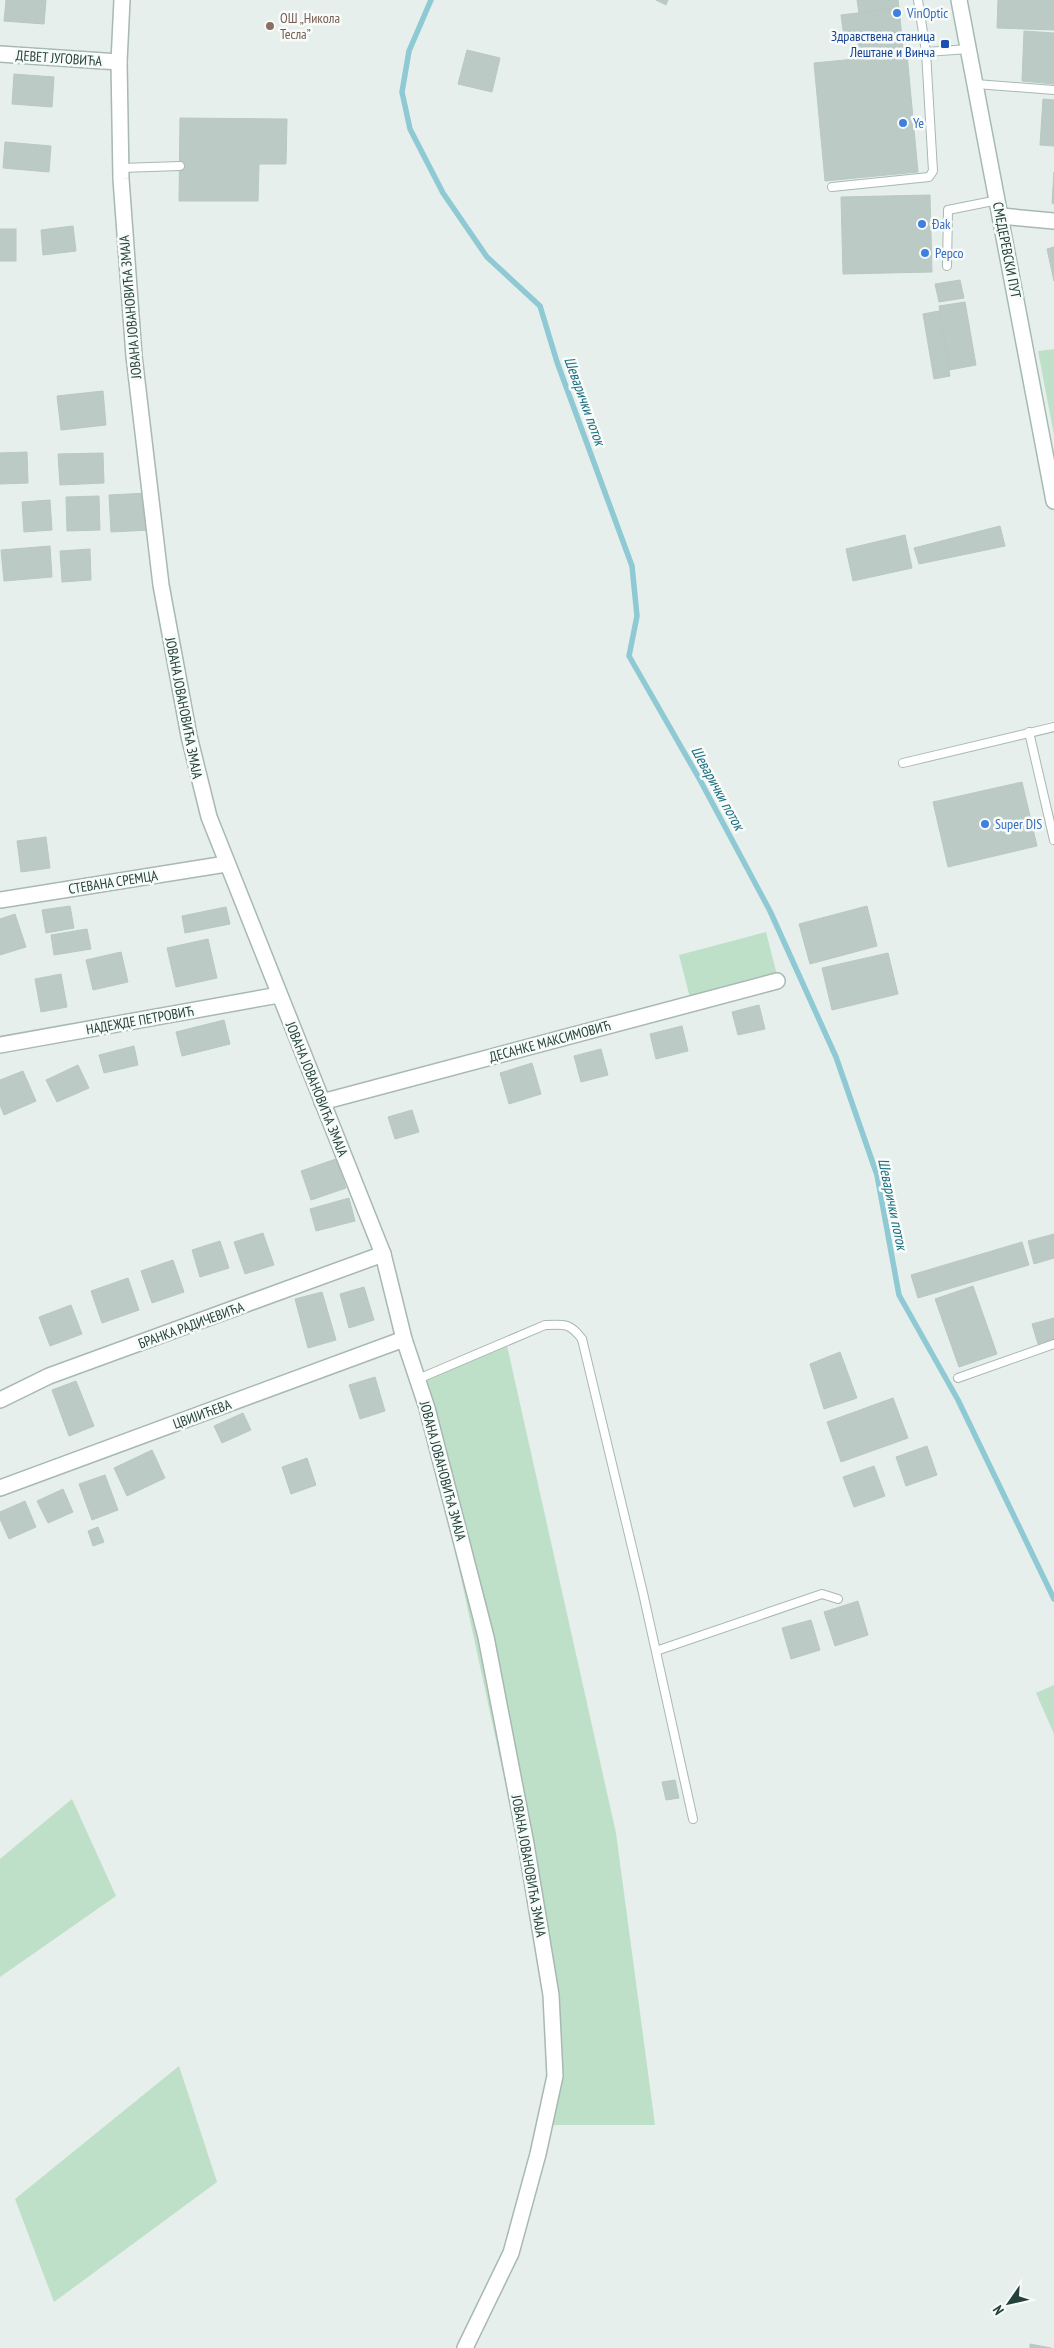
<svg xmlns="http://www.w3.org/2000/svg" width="1054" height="2348" font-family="'PT Sans Narrow',sans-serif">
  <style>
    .green { fill: #bfe0c8 }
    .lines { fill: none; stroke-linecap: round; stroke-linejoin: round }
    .stream { stroke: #8ec9d4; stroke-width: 5.5 }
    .building { fill: #bbcac4; stroke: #b8c9c2 }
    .service-casing { stroke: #a8b8b2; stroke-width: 10 }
    .minor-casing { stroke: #a8b8b2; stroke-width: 18 }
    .secondary-casing { stroke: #a4bbb3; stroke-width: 18 }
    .service { stroke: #fff; stroke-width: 8 }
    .minor { stroke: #fff; stroke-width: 15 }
    .secondary { stroke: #fff; stroke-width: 15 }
    .shop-dot { fill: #3f7fe0; stroke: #f7fbf9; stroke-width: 2 }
    .education-dot { fill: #8d6e63; stroke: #f7fbf9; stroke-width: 2 }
    .transit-dot { fill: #1a4fb4; stroke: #f7fbf9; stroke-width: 2 }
    .labels { text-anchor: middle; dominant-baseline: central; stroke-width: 5; stroke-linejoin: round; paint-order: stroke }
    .shop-label { font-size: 14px; fill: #366cbe; stroke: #f7fbf9; text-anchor: start }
    .education-label { font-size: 14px; fill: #785e54; stroke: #f7fbf9; text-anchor: start }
    .transit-label { font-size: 14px; fill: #164399; stroke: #f7fbf9; text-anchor: end }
    .street-label { font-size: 14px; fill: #24423a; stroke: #f7fbf9 }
    .water-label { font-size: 15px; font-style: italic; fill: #1c6f80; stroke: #f7fbf9 }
  </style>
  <rect width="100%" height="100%" fill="#e6efeb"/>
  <g class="green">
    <path d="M1054,349V435L1038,351Z"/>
    <path d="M766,932L777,975L690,998L679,955Z"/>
    <path d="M506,1341L616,1833L655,2125H544L551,1995L418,1379Z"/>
    <path d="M1054,1685V1734L1036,1693Z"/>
    <path d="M72,1799L116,1896L0,1977V1859Z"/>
    <path d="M179,2066L217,2182L54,2302L15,2199Z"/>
  </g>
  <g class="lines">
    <path class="stream" d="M431,0L409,51L402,92L410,129L443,193L487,257L540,306L557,362L632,566L637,616L629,656L700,780L770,911L836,1057L877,1175L899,1295L958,1400L1054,1599"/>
  </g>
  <g class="building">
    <path d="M6,0H46L44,24L4,21Z"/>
    <path d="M656,0H668L666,5Z"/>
    <path d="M857,0H898L899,8L859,13Z"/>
    <path d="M998,0H1054V30L997,28Z"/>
    <path d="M899,8L903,48L859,53L857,36L844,37L841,15Z"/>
    <path d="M1024,31L1054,33V84L1022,81Z"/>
    <path d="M467,50L500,58L492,92L458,84Z"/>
    <path d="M907,54L918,172L825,181L814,63Z"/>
    <path d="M14,74L54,77L52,107L12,104Z"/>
    <path d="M1043,99L1054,100V146L1040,145Z"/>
    <path d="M180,118L287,119L286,164H259L258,201H179Z"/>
    <path d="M5,142L51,146L49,172L3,168Z"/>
    <path d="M1054,172V204L1052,203Z"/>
    <path d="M930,195L932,272L843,274L841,197Z"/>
    <path d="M73,226L76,251L43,255L41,230Z"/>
    <rect x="0" y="229" width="16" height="32"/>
    <path d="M1054,247V281L1047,249Z"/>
    <path d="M960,280L964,298L939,302L935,284Z"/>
    <path d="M965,302L976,365L949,370L939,306Z"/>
    <path d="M939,311L950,376L934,379L923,314Z"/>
    <path d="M103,391L106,425L61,430L57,396Z"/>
    <path d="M27,452L28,483L0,484V453Z"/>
    <path d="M103,453L104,483L60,485L58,454Z"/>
    <path d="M148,493L150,530L111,532L109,495Z"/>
    <path d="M99,496L100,530L67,531L66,497Z"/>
    <path d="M50,500L52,530L24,532L22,502Z"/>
    <path d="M1000,526L1005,546L919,564L914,548Z"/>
    <path d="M905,535L912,568L853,581L846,549Z"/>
    <path d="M50,546L52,577L4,581L1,550Z"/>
    <path d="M90,549L91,580L62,582L60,551Z"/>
    <path d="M1022,782L1037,846L948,867L933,802Z"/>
    <path d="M46,837L50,868L21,872L17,841Z"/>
    <path d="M70,906L74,928L46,933L42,910Z"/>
    <path d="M867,906L877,946L810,964L799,924Z"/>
    <path d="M226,907L230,924L185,933L182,916Z"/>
    <path d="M15,914L26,947L0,955V919Z"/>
    <path d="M87,929L91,949L54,955L51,935Z"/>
    <path d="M208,939L217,978L176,987L167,948Z"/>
    <path d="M121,952L128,982L93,990L86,960Z"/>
    <path d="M888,953L898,994L832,1010L822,968Z"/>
    <path d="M61,974L67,1007L41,1012L35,979Z"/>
    <path d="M759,1005L765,1029L738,1035L732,1012Z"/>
    <path d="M224,1020L230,1044L182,1056L176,1032Z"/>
    <path d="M682,1026L688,1051L656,1059L650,1034Z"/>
    <path d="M134,1046L138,1065L104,1073L99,1055Z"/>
    <path d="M601,1049L608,1075L581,1082L574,1056Z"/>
    <path d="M532,1063L541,1094L509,1104L500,1073Z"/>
    <path d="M78,1065L89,1088L57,1102L46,1080Z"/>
    <path d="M23,1071L36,1101L4,1115L0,1105V1080Z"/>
    <path d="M412,1110L419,1132L395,1139L388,1117Z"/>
    <path d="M336,1159L346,1188L311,1200L301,1171Z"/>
    <path d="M349,1198L355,1221L316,1231L310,1209Z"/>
    <path d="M263,1233L274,1265L245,1274L234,1242Z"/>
    <path d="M1054,1234V1258L1034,1264L1028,1241Z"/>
    <path d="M220,1241L229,1268L200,1277L192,1250Z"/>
    <path d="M1022,1242L1029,1265L918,1298L911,1275Z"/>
    <path d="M173,1260L184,1292L152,1303L141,1271Z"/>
    <path d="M128,1278L139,1310L102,1323L91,1291Z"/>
    <path d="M973,1286L997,1354L959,1367L935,1299Z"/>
    <path d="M364,1287L374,1320L349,1328L340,1294Z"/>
    <path d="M322,1292L336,1340L308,1348L295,1299Z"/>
    <path d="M71,1305L82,1334L50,1346L39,1317Z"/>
    <path d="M1054,1318V1339L1038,1344L1032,1324Z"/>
    <path d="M840,1352L857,1398L824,1409L810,1364Z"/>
    <path d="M375,1377L385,1411L360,1419L349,1385Z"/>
    <path d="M76,1381L94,1426L69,1436L52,1390Z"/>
    <path d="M893,1398L908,1438L841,1462L827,1422Z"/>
    <path d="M243,1413L251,1430L222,1443L214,1426Z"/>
    <path d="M927,1446L937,1475L906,1486L896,1457Z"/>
    <path d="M152,1450L165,1478L127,1496L114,1468Z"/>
    <path d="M307,1458L316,1485L291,1494L282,1467Z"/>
    <path d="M874,1466L885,1496L854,1507L843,1477Z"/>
    <path d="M105,1475L118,1510L92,1520L79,1484Z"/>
    <path d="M63,1489L73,1512L48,1523L37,1501Z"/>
    <path d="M25,1501L36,1527L9,1539L0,1519V1512Z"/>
    <path d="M98,1527L104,1542L93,1546L88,1531Z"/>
    <path d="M858,1601L868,1635L835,1646L824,1612Z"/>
    <path d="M811,1620L820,1650L791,1659L782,1628Z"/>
    <path d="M675,1780L679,1798L666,1800L662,1782Z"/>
    <path d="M1030,2344L1051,2348H1030Z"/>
  </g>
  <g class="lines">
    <defs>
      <g id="service">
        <path d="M918,0L926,52"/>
        <path d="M976,84L1054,90"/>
        <path d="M121,168L180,166"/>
        <path d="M832,187L929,177L933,171L926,52L969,49"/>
        <path d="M947,266L948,210L998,200"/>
        <path d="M1029,732L1054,840"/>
        <path d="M903,763L1054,727"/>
        <path d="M958,1378L1054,1344"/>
        <path d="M418,1379L545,1325C564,1324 570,1323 582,1339L643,1593L693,1819"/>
        <path d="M656,1651L822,1594L838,1599"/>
      </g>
      <g id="minor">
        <path d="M122,0L119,62L121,179L134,356L161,585L189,736L209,817L383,1254L404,1339L427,1408L486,1637L526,1844L551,1995L555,2076L538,2154L511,2253L465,2348"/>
        <path d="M0,54L119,62"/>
        <path d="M1001,216L1054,221"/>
        <path d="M0,900L226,864"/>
        <path d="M0,1045L279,995"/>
        <path d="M322,1102L777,981"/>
        <path d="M0,1400L49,1376L383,1254"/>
        <path d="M0,1488L404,1339"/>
      </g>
      <path id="secondary" d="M959,0L1054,501"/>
    </defs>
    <use href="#service" class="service-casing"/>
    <use href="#minor" class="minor-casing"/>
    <use href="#secondary" class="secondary-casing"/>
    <use href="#service" class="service"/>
    <use href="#minor" class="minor"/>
    <use href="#secondary" class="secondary"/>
  </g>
  <g class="shop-dot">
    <circle cx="897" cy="13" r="5"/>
    <circle cx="903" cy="123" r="5"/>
    <circle cx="922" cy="224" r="5"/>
    <circle cx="925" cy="253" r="5"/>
    <circle cx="985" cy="824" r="5"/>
  </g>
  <circle class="education-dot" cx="270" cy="26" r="5"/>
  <rect class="transit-dot" x="940" y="39" width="10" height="10" rx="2.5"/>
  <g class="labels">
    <g class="shop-label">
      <text x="907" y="13">VinOptic</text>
      <text x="913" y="123">Ye</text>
      <text x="932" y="224">Đak</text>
      <text x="935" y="253">Pepco</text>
      <text x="995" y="824">Super DIS</text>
    </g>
    <g class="education-label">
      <text x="280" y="18">ОШ „Никола<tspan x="280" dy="16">Тесла”</tspan></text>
    </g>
    <g class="transit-label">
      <text x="935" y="36">Здравствена станица<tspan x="935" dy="16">Лештане и Винча</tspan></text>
    </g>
    <g class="street-label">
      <text transform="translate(59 58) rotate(4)">ДЕВЕТ ЈУГОВИЋА</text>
      <text transform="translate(1007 250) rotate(79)">СМЕДЕРЕВСКИ ПУТ</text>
      <text transform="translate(130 307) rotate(-95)">ЈОВАНА ЈОВАНОВИЋА ЗМАЈА</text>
      <text transform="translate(184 708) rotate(79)">ЈОВАНА ЈОВАНОВИЋА ЗМАЈА</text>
      <text transform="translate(113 882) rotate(-9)">СТЕВАНА СРЕМЦА</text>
      <text transform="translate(140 1020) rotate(-10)">НАДЕЖДЕ ПЕТРОВИЋ</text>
      <text transform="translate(550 1041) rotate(-15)">ДЕСАНКЕ МАКСИМОВИЋ</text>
      <text transform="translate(317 1089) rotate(68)">ЈОВАНА ЈОВАНОВИЋА ЗМАЈА</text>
      <text transform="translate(191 1325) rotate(-20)">БРАНКА РАДИЧЕВИЋА</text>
      <text transform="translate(202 1414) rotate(-20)">ЦВИЈИЋЕВА</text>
      <text transform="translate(443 1471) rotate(75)">ЈОВАНА ЈОВАНОВИЋА ЗМАЈА</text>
      <text transform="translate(529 1866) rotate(80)">ЈОВАНА ЈОВАНОВИЋА ЗМАЈА</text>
    </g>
    <g class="water-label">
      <text transform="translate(585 401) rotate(70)">Шеварички поток</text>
      <text transform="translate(718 788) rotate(61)">Шеварички поток</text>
      <text transform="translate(893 1204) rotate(78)">Шеварички поток</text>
    </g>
  </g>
  <g transform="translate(1009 2303) rotate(236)" stroke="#f7fbf9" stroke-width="4" paint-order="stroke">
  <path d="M0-4L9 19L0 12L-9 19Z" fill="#24423a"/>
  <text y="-8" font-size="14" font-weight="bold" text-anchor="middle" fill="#24423a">N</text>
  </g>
</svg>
